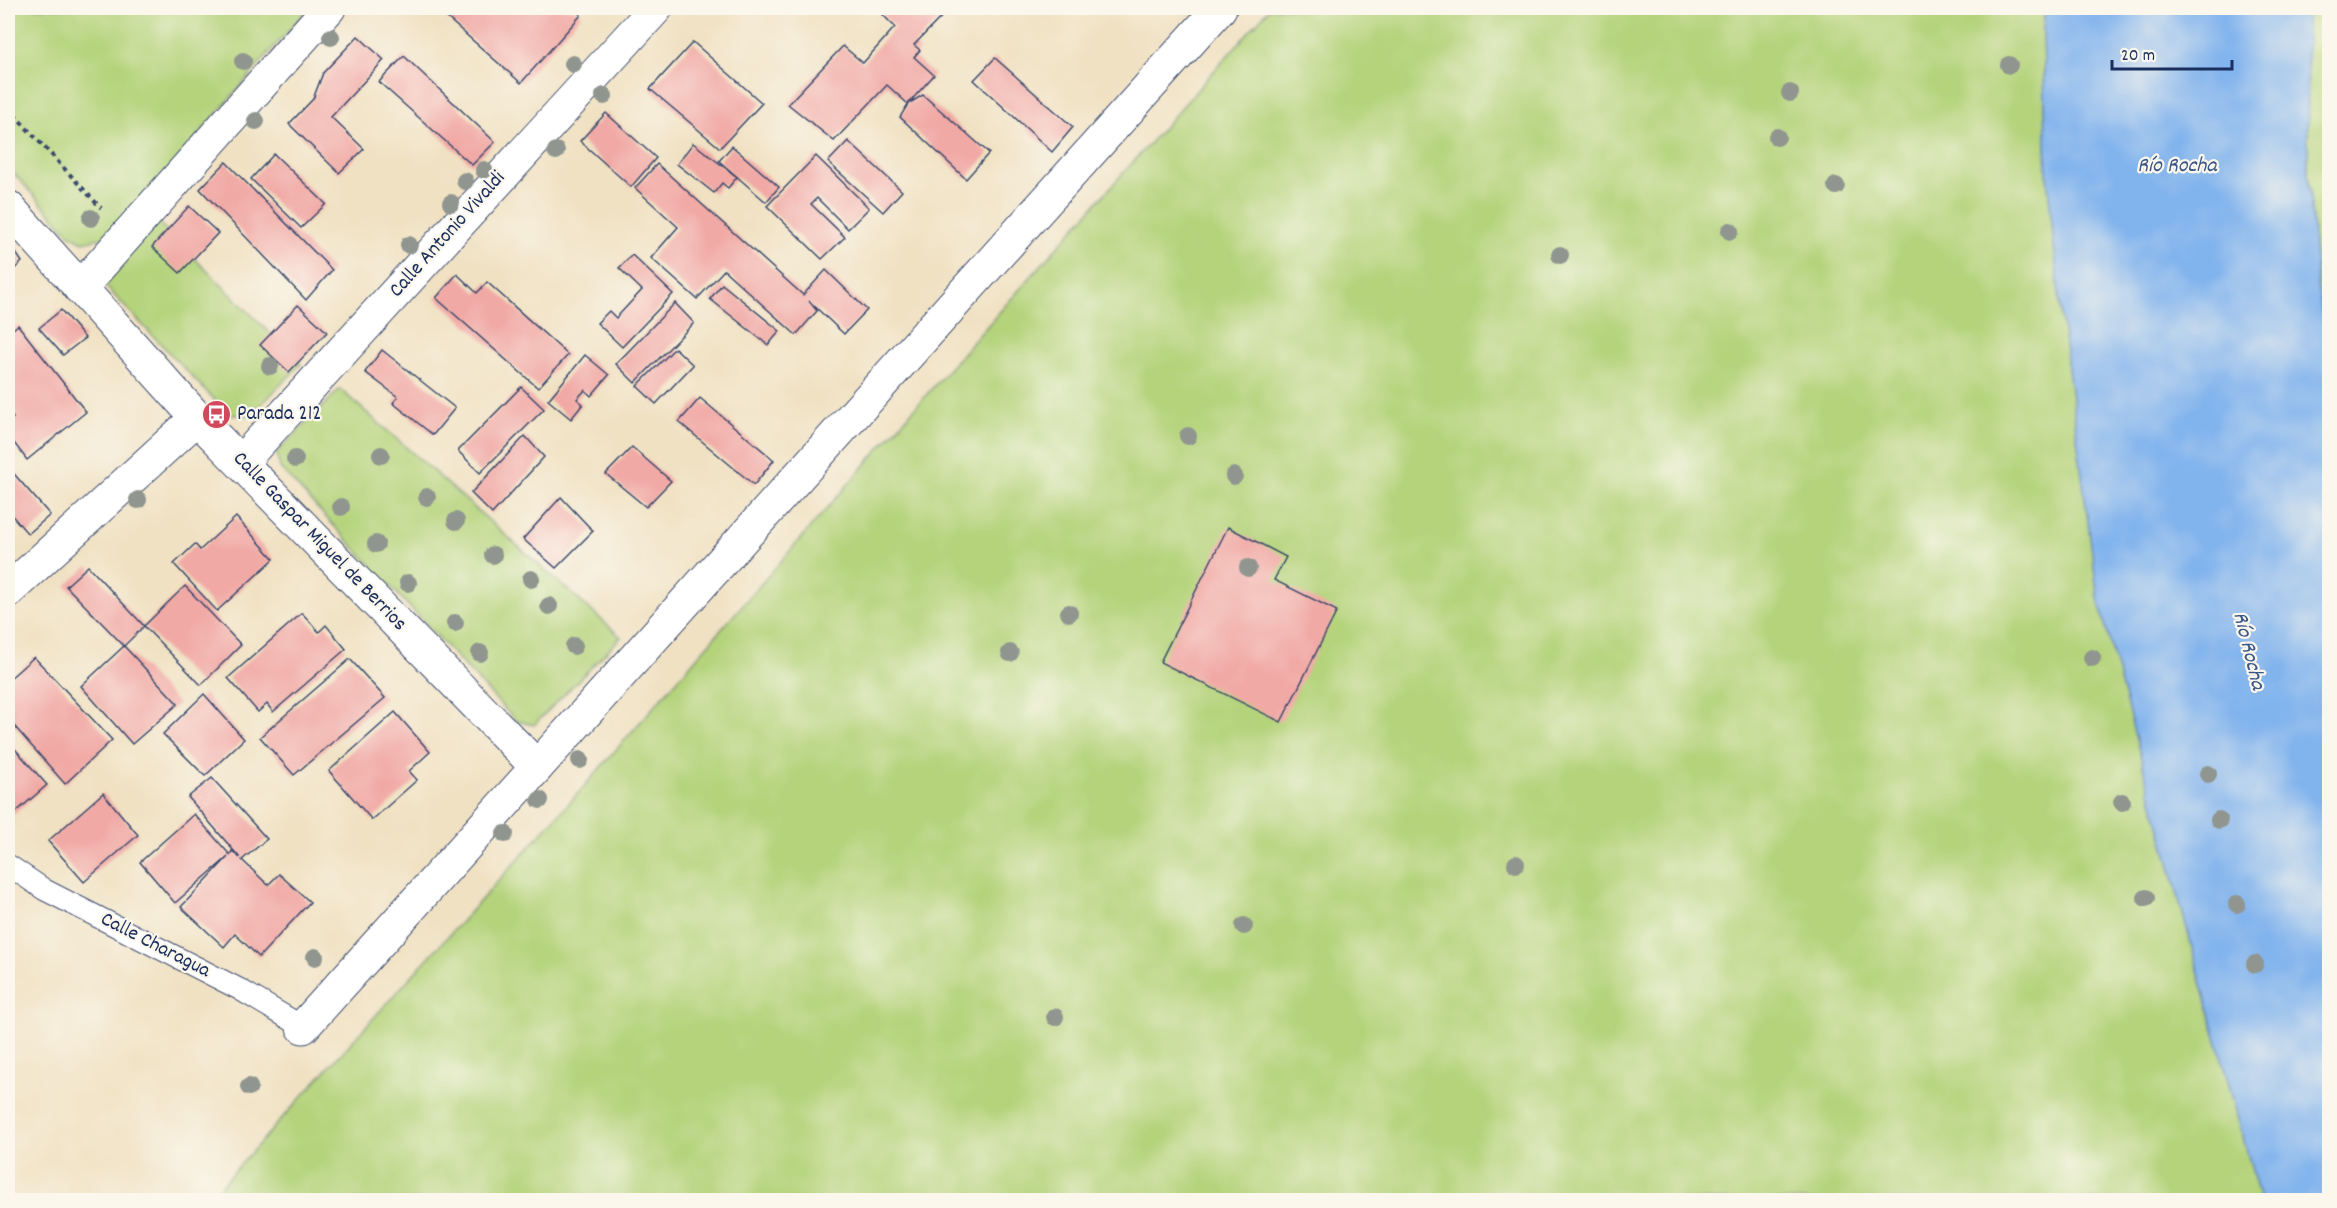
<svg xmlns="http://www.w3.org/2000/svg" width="2337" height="1208" font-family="Dekko,sans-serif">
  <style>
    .green { fill: #b4d37a; stroke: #68816c; stroke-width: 1.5 }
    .water { fill: #81b3ed; stroke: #4e71a6; stroke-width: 1.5 }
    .building { fill: #f1a9a5 }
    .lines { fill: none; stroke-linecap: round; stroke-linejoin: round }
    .service-casing { stroke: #3b4a6d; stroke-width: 23 }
    .minor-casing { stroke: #3b4a6d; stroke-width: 35 }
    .path { stroke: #3b4a6d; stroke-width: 4; stroke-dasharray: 4.5 4.5; stroke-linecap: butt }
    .service { stroke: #fff; stroke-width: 21 }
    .minor { stroke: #fff; stroke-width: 33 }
    .tree { fill: #90968f }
    .labels { text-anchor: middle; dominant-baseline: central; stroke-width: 4.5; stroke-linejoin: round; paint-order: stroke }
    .street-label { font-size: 21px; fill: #1b2f5e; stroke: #fbf7ec }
    .poi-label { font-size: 21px; fill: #1b2f5e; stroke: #fbf7ec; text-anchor: start }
    .water-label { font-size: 22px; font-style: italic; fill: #3a5789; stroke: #fbf7ec }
  </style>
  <rect width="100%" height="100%" fill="#fbf7ec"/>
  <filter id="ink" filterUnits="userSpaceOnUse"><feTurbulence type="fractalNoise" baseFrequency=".0167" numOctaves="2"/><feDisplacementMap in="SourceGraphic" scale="12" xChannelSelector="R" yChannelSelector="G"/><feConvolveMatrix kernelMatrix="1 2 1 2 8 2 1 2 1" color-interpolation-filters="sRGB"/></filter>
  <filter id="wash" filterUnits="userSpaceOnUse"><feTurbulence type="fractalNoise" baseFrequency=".008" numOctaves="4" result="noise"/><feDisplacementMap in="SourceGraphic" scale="24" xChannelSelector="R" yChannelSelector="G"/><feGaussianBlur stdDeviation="1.35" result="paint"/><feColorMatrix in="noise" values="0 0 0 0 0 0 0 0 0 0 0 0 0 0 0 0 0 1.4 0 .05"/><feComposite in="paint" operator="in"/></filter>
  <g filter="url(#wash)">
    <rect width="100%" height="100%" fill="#f0e1c2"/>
    <g class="green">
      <path d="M8,8H308L111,236L83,242L70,235L8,167Z"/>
      <path d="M1270,8H2045L2043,31L2047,175L2061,314L2098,598L2260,1200H208L580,791L956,361Z"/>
      <path d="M2307,8H2329V367L2317,282L2308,171Z"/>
      <path d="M158,222L301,364L251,415H229L107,288L108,275Z"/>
      <path d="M340,389L621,637L534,725L516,721L280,468L276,453Z"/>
    </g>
    <path class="water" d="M2045,8H2307L2308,171L2317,282L2330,367L2329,1200H2260L2098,598L2061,314L2047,175L2043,31Z"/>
    <g id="blocks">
      <g class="building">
        <path d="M436,8H573L581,15L521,83Z"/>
        <path d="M890,8H950L914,45L920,50L914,57L934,75L908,104L887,85L834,141L788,104L843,46L863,63L895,27L883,15Z"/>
        <path d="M358,36L384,60L331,117L364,149L339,173L289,124L313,99L323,73Z"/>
        <path d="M693,42L762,103L720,148L650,89Z"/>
        <path d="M404,56L495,142L472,165L379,82Z"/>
        <path d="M995,58L1073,127L1052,152L974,80Z"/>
        <path d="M923,95L989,153L966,179L900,117L908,104Z"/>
        <path d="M606,113L656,158L631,187L580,141Z"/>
        <path d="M848,141L902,191L883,212L828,162Z"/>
        <path d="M693,143L737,177L728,188L722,183L714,193L677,164Z"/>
        <path d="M732,146L779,187L766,202L719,161Z"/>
        <path d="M274,154L326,204L301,228L251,179Z"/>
        <path d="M816,156L869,208L848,229L817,198L811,204L845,237L822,259L767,206Z"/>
        <path d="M226,162L332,270L306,300L200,189Z"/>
        <path d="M657,164L803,295L826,270L867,310L844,334L809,301L817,311L796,335L724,270L697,299L651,258L678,227L635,188Z"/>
        <path d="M189,206L218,233L180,273L152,247Z"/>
        <path d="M10,244L22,262L8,275V246Z"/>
        <path d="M632,255L673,294L622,347L597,323L609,311L616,318L642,290L619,268Z"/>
        <path d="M457,274L477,293L487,282L568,355L538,388L436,298Z"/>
        <path d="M722,284L780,331L768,345L710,299Z"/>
        <path d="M675,303L694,323L635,383L616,364Z"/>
        <path d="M298,305L327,332L289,372L260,345Z"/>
        <path d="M61,310L85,338L63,355L39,328Z"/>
        <path d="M18,325L86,412L27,460L8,435V421L13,418L8,411V333Z"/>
        <path d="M675,348L693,365L656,404L637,386Z"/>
        <path d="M382,350L455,408L433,435L393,403L398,397L365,372Z"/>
        <path d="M585,355L609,375L591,396L585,390L577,399L583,404L571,419L548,400Z"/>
        <path d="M521,387L544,409L480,473L458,451Z"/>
        <path d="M700,398L774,460L754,485L679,422Z"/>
        <path d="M525,436L544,457L492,514L471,493Z"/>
        <path d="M632,447L671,481L646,507L606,474Z"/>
        <path d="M8,467L50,515L28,534L8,511Z"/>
        <path d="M561,497L593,531L556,568L523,539Z"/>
        <path d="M236,517L274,559L217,611L174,564L195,544L200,550Z"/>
        <path d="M1228,527L1286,557L1274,580L1337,611L1281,722L1160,662Z"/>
        <path d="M88,566L144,626L124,646L66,586Z"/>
        <path d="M185,586L241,645L201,685L144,626Z"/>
        <path d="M302,613L319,632L326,625L346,649L273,712L267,704L258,712L228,678Z"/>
        <path d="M124,646L178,704L132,744L81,686Z"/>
        <path d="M34,657L112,740L65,784L8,719V680Z"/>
        <path d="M350,659L385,698L294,775L260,737Z"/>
        <path d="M204,694L244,739L205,776L163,734Z"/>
        <path d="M395,712L430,752L409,771L417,780L372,820L329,771Z"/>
        <path d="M8,741L47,785L8,819Z"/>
        <path d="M212,778L267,839L242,860L268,885L279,874L310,902L259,957L235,934L224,947L181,907L228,857L175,903L140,862L194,814L230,855L232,851L240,858L188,797Z"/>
        <path d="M103,793L138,835L84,882L48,841Z"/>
      </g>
    </g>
  </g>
  <g filter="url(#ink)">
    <use href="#blocks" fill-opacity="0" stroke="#3b4a6d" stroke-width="1.5"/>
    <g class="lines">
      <defs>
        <path id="service" d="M8,865L45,890L239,989L303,1027"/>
        <g id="minor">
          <path d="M8,207L197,418L537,767"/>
          <path d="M80,288L329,8"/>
          <path d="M241,462L656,8"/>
          <path d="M8,591L197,418"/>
          <path d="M303,1027L1220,8"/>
        </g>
      </defs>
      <use href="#service" class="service-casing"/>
      <use href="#minor" class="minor-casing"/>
      <path class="path" d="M8,108L101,208"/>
      <use href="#service" class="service"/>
      <use href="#minor" class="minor"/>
    </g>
    <g class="tree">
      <circle cx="331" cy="37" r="9"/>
      <circle cx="243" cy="61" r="9"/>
      <circle cx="573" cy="64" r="9"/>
      <circle cx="2009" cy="65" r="9"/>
      <circle cx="1790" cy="93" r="9"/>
      <circle cx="604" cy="96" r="9"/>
      <circle cx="256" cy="121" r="9"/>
      <circle cx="1777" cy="137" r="9"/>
      <circle cx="556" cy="151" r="9"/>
      <circle cx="484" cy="170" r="9"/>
      <circle cx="465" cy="181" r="9"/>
      <circle cx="1836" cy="186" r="9"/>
      <circle cx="451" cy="203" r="9"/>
      <circle cx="91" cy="218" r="9"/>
      <circle cx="1730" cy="231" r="9"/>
      <circle cx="409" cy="245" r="9"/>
      <circle cx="1560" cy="255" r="9"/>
      <circle cx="270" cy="366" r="9"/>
      <circle cx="1188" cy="436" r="9"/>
      <circle cx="381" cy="455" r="9"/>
      <circle cx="295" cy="459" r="9"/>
      <circle cx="1234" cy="476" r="9"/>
      <circle cx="427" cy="497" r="9"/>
      <circle cx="138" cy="500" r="9"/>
      <circle cx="341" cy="507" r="9"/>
      <circle cx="456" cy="521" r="9"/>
      <circle cx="376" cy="544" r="9"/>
      <circle cx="493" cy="555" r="9"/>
      <circle cx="1248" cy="568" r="9"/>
      <circle cx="531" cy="579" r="9"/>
      <circle cx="408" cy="583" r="9"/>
      <circle cx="549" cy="606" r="9"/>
      <circle cx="1069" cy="613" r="9"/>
      <circle cx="455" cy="623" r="9"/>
      <circle cx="574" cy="646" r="9"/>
      <circle cx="480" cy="653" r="9"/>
      <circle cx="1010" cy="653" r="9"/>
      <circle cx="2092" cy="658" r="9"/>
      <circle cx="580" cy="760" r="9"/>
      <circle cx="2208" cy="774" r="9"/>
      <circle cx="540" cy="800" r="9"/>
      <circle cx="2122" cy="802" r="9"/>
      <circle cx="2219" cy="820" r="9"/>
      <circle cx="505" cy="834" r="9"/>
      <circle cx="1516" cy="864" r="9"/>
      <circle cx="2146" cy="898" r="9"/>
      <circle cx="2237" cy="904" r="9"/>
      <circle cx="1244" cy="926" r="9"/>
      <circle cx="315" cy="957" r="9"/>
      <circle cx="2255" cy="964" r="9"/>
      <circle cx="1055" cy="1017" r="9"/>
      <circle cx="249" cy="1087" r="9"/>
    </g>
  </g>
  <defs>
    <symbol id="bus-disc" viewBox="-11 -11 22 22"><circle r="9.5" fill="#d1495b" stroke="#fbf7ec"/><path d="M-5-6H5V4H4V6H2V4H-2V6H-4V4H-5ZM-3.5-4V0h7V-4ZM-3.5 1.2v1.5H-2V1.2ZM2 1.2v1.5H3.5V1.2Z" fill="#fff"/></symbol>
  </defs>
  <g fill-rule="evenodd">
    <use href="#bus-disc" x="200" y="398" width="33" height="33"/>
  </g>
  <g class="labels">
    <g class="street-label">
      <text transform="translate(448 235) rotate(-48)">Calle Antonio Vivaldi</text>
      <text transform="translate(319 542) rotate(46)">Calle Gaspar Miguel de Berrios</text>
      <text transform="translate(155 946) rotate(27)">Calle Charagua</text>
    </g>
    <g class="poi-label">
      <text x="237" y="415">Parada 212</text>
    </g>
    <g class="water-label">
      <text x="2177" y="166">Río Rocha</text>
      <text transform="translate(2248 651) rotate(76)">Río Rocha</text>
    </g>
  </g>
  <rect width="2337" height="1208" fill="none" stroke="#fbf7ec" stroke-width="30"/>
  <path d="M2112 60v9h120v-9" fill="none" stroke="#1b2f5e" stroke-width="3"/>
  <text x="2121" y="60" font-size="18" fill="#1b2f5e" stroke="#fbf7ec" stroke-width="4.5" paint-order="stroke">20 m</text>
</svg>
